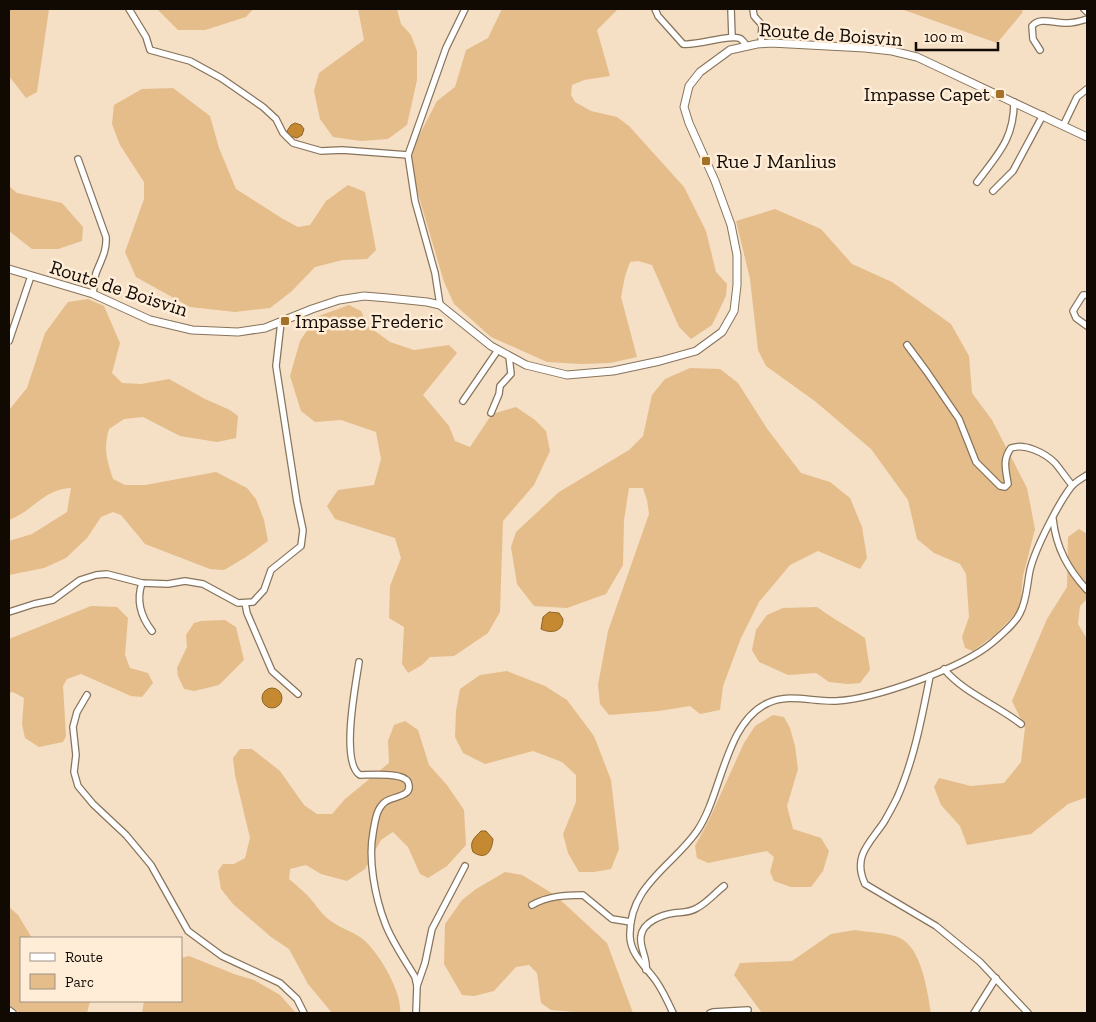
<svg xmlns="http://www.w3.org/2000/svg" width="1096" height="1022" font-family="'Zilla Slab',serif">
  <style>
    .green { fill: #e5bd8b }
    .water { fill: #c58931; stroke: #8f6323 }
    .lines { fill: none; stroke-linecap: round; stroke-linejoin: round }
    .minor-casing { stroke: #87745c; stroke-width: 8 }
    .major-casing { stroke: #87745c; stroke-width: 9 }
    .minor { stroke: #fff; stroke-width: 5.5 }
    .major { stroke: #fff; stroke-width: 7 }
    .poi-dot { fill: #a37127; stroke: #ffedd8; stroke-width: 2 }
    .labels { text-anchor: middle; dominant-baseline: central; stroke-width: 5; stroke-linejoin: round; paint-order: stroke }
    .street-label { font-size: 20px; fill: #110a03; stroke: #ffedd8 }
    .poi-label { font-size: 20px; fill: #110a03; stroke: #ffedd8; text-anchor: start }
  </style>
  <rect width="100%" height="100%" fill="#f5dfc5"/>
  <g class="green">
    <path d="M9,9H49L37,92L26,98L9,76Z"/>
    <path d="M157,9H253L246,17L205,30H178Z"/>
    <path d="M358,9H397L401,24L411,35L417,51V80L407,125L388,139L361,141L333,137L320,119L314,91L319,73L364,40Z"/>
    <path d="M502,9H618L597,30L610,76L584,80L572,85L571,95L575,102L591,111L617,117L629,126L684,187L706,231L716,272L727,284L726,296L712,325L691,339L679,327L652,265L638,261L630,262L625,276L621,297L637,357L610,363L581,364L547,362L491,337L454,304L444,282L411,170L412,149L437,101L455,87L466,50L488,38Z"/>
    <path d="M901,9H1021L1023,12L997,43Z"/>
    <path d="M173,88L210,116L219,148L236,189L283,219L298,227L310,225L326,201L348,185L365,192L376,250L367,259L343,260L315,267L292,291L270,308L235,312L190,307L136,277L125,252L144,199V182L120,145L112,124L114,105L142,89Z"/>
    <path d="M9,186L17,193L62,203L83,227L82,241L58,249H32L9,231Z"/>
    <path d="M775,209L821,229L852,264L892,282L951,324L969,356L972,393L992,420L1027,488L1035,529L1023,576L1020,609L996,634L973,651L965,648L962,637L969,617L966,574L960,564L934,553L917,539L908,500L871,449L816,402L766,366L758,350L750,279L736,221Z"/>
    <path d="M88,299L104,306L120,343L112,373L122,383L141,384L169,379L205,399L230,410L238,416L236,438L217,442L180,436L143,417L124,419L109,429C103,449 107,460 113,479L125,485H145L216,472L247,488L256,499L264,520L268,541L246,557L224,570L210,569L145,544L121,515L113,512L101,517L87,538L66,558L44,568L9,575V541L32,534L67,512L71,488C44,489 33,511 9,520V410L27,388L45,333L68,302Z"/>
    <path d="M349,305L361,311L368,326L390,342L414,350L449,345L457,353L423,395L449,426L455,441L470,447L492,414L516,407L535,420L546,431L550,451L534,485L503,521L500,612L488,633L454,656L430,657L422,665L408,673L402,664L404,627L389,618L390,586L401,558L395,538L335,519L327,506L338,490L374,485L381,459L376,432L341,420L315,422L301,411L290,376L300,341L316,317Z"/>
    <path d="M690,368L720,369L738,383L768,430L801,473L830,482L850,498L862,527L867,558L860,569L818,551L790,565L759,602L741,638L723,686L720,710L700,714L690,706L659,711L609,715L600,704L598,685L608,631L649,514L647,500L643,488H629L624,520L623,565L606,594L567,608L534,606L517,584L511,547L516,532L559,492L629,450L643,436L652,395L665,379Z"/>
    <path d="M1079,529L1087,534V599L1080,606L1078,624L1087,639V797L1068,804L1031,834L967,845L960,826L941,805L934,787L939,778L971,786L1004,783L1021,762L1025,728L1012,701L1047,619L1067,587L1068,537Z"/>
    <path d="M91,606L117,607L128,618L125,655L130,668L148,673L153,683L142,697L131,696L81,674L67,679L63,686L66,736L63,742L39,747L25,738L22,724L24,698L13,692L9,693V639Z"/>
    <path d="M817,607C833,619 849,627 865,638L870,670L860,683L848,684L829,682L816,673L788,675L759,662L752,650L756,630L767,615L783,608Z"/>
    <path d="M225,620L236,627L244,660L219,685L194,691L184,689L178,676L177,668L187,647L186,635L194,623L201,621Z"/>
    <path d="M507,671L545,686L567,700L594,736L611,780L619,849L611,869L594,872H579L568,853L563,834L576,802V775L562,762L533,751L485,764L463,753L455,737L456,711L460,689L480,675Z"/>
    <path d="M773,715L784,717L790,728L795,746L798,769L787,806L793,829L821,838L829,851L823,871L811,887H791L774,881L770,872L774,857L767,851L708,863L697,858L695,846L708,822L744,743L755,726Z"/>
    <path d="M405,721L418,730L429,765L447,785L464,810L466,845L447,866L428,878L420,874L408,847L393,832L381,840L365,869L347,881L321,874L306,865L290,869L289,879C295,884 301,889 307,895C314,902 319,911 327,918C337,927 349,930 360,937C377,948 403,993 400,1013H332L308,984L289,949L271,937L233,904L221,889L218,871L223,864H234L245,858L250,838L235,775L233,758L240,749H252L280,771L304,805L317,814H332L345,799L389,763L388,741L394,725Z"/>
    <path d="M505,872L522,875L555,895L607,943L633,1013H585L551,1010L541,1003L537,973L529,965L516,967L494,991L474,996L462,995L444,964L445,924L462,900L476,889Z"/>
    <path d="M9,907L18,915L32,938H21V1001H90L87,1013H20L9,1005Z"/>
    <path d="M855,930C866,932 888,933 898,937C922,947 927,990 931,1013H762L734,975L740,963L792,961L831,934Z"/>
    <path d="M189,956L234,974L254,980L280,995L296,1013H142L144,1001H181V958Z"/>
  </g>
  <g class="water">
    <path d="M295,123L301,125L304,129L302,135L297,138L290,136L287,131L291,125Z"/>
    <path d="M549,612L559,613L563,619C563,632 551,634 541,629L543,617Z"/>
    <circle cx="272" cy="698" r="10"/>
    <path d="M481,831H486L493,839C492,851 486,861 473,852C469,842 474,838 481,831Z"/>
  </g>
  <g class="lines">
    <defs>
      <g id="minor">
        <path d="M129,9L146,37L150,50L190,61L221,78L263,107L276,119L283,133L293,143L321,151L342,150L408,155"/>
        <path d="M655,9L658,16L683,44C698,46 732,33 741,39C743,41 745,43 746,45"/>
        <path d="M731,9L732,37"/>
        <path d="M753,9L754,16L762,25L761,44"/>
        <path d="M1084,9L1087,12"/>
        <path d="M1040,50L1033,39L1032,26C1040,16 1056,24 1067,23C1074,23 1081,21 1087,19"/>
        <path d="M1064,124L1077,97L1087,89"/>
        <path d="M78,159L106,237C107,251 101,260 96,273C94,280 94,287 93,294"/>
        <path d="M977,182C998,154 1014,139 1014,102"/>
        <path d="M993,191L1013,171L1043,115"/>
        <path d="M1087,295H1083L1073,311L1076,318L1087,326"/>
        <path d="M440,305L435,273L415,201L408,155L446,48L465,9"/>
        <path d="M9,341L31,276"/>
        <path d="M907,345L927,372L959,419L976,462L1000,486L1005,487L1008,484C1006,470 1002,460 1011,448C1025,443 1045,453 1055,463C1061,470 1066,478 1072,485"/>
        <path d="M463,401L498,350"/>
        <path d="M491,413L499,394L500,386L511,374L509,356"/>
        <path d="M1053,519C1056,548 1068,569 1087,590"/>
        <path d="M142,583C136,601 141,617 152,631"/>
        <path d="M245,603L247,613L272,671L298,694"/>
        <path d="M9,612L34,604L53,600L80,580L96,575L107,574L142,583L168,584L185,581L203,584L238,603L253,602L264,590L271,570L301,546L303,530L297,502L276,366L281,322"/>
        <path d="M359,662C356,683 340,763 360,775C370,775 403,772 408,782C414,797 393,796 385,802C376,809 375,822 373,833C368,860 375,897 385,923C392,942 405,960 415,977L417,986L416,1013"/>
        <path d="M944,669C964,693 997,705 1021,724"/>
        <path d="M930,676C922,717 914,760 897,798C893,806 888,815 884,822C870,843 852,856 865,884L936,926L980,962L1028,1013"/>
        <path d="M87,695L77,712L73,727L76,755L74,772L78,786L93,804L126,835L151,865L188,931L222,956L280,983L297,999L304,1013"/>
        <path d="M532,905C548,896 565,895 583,895L612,919L631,922"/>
        <path d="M646,970C648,958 639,948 641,936C643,922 661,915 674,913C682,912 689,913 697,908C707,903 715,893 724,886"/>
        <path d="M417,986L425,963L432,929L465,866"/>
        <path d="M9,1010L13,1013"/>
        <path d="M673,1013C668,1002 663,991 656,981C646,967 631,955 630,937C628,886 673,866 697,831C722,795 725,722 768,703C789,693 813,702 836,701C875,699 963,668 993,642C1002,634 1015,624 1020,613C1027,600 1027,584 1030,570C1035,549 1058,504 1071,487C1075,482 1082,478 1087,475"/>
        <path d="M710,1013L713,1012L748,1010"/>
        <path d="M974,1013L996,978"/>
      </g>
      <path id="major" d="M9,269L93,294L150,320L192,330L238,332L265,328L312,309L339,300L364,296L388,298L427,302L440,305L491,346L526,365L567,375L613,371L660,361L696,351L722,332L734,311L737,285V255L731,225L715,181L689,123L684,107L689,86L700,72L730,50L757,44L771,43L865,48L892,51L917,57L1087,137"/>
    </defs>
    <use href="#minor" class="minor-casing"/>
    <use href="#major" class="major-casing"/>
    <use href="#minor" class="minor"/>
    <use href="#major" class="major"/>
  </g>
  <g class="poi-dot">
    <rect x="995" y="89" width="10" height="10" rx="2.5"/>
    <rect x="701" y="156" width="10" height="10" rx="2.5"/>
    <rect x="280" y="316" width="10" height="10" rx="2.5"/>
  </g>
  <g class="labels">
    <g class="street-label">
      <text transform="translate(831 34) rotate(4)">Route de Boisvin</text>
      <text transform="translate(119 288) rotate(18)">Route de Boisvin</text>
    </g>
    <g class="poi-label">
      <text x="990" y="94" text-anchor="end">Impasse Capet</text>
      <text x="716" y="161">Rue J Manlius</text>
      <text x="295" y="321">Impasse Frederic</text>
    </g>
  </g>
  <rect width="1096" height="1022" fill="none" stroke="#110a03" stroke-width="20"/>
  <rect x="20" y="937" width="162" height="65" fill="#ffedd8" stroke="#a09283"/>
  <rect x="30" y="953" width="25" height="8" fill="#ffffff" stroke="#a09283"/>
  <text x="65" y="962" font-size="15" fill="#110a03">Route</text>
  <rect x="30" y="974" width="25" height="15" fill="#e5bd8b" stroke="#a09283"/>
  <text x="65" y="987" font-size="15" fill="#110a03">Parc</text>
  <path d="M916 42v8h82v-8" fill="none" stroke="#110a03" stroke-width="2.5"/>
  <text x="924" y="42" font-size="15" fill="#110a03" stroke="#ffedd8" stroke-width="4" paint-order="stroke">100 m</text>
</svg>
